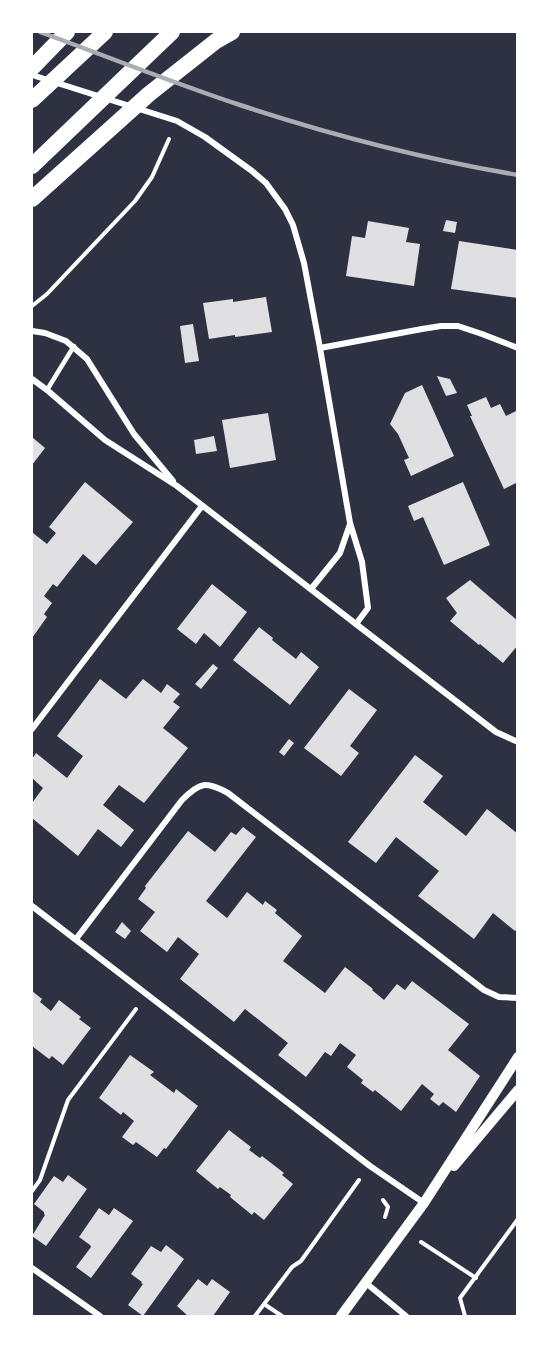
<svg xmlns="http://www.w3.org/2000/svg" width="549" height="1348" font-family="'Titillium Web',sans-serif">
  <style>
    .building { fill: #e0e0e3 }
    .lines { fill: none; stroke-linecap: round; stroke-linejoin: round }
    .path { stroke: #fff; stroke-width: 4 }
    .service { stroke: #fff; stroke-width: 4.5 }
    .minor { stroke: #fff; stroke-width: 6 }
    .tertiary { stroke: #fff; stroke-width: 10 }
    .trunk { stroke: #fff; stroke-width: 16 }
    .rail { stroke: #abadb3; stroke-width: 4.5 }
  </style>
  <rect width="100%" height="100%" fill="#2d3142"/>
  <g class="building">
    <path d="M446,220L457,222L455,233L443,231Z"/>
    <path d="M368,221L409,228L406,242L420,244L414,286L346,276L352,236L365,238Z"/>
    <path d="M459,241L518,250V298L451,289Z"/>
    <path d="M266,297L272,332L235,337V335L209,339L203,303L233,299V302Z"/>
    <path d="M193,324L199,361L185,363L180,326Z"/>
    <path d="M437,376L450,379L457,393L446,396Z"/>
    <path d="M422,385L454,456L411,476L404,460L409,458L398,434L390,424L405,393Z"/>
    <path d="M486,397L491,408L500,404L506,416L518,410V482L504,489L470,416H472L467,405Z"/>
    <path d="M268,413L276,460L230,468L222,420Z"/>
    <path d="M214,436L217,451L196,454L194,440Z"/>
    <path d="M32,437L45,448L32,465Z"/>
    <path d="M85,482L133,522L96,565L83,554L57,587L53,584L44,596L52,603L44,614L47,617L32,638V536L33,533L47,544L56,533L49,527Z"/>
    <path d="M463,482L490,545L444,565L423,517L414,521L408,506Z"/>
    <path d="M470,580L518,621V645L503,663L480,644L479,645L450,621L457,613L446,598Z"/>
    <path d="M212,584L247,612L220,647L204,633L196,644L177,629Z"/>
    <path d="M259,627L273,638L272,640L296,659L301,652L319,667L290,705L233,660Z"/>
    <path d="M213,664L218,668L201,689L195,684Z"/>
    <path d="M100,679L126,699L143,679L161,693L167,684L180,694L173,702L180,707L163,728L188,748L144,803L119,785L103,805L134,830L121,847L98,829L78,856L32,818V803L43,788L32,778V759L36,753L67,778L83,756L57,736Z"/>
    <path d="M349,689L377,710L350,746L359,753L341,776L304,748Z"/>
    <path d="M289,739L294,743L284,756L279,752Z"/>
    <path d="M415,755L443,776L423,802L466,836L487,809L518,834V928L515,931L493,913L474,939L418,896L439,871L396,837L376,863L348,842Z"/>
    <path d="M243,827L256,837L206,901L227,918L247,892L263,905L265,901L277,910L275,913L302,936L283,961L325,993L345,967L373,989L372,990L384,1000L397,984L405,990L412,981L469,1024L448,1050L480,1076L456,1112L443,1102L439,1106L430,1099L434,1094L422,1084L401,1111L375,1090L373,1092L361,1083L363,1080L347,1067L356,1055L340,1043L331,1056L325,1052L306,1077L278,1055L288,1043L245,1009L234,1022L180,979L199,954L178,937L167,952L140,931L155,912L138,899L146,888L145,886L188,831L215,852L231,832L236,835Z"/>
    <path d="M122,922L131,931L125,939L115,932Z"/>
    <path d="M32,991L42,999L40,1002L51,1011L59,1000L81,1017L79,1019L91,1028L63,1065L52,1056L49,1059L32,1046Z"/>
    <path d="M130,1055L154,1072L150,1075L174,1093L176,1089L198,1106L166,1149L164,1148L157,1157L136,1142L133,1145L122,1137L134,1121L123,1112L121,1115L99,1098Z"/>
    <path d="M229,1130L251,1147L249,1150L260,1158L262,1156L284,1173L282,1175L293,1184L264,1220L254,1212L252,1215L230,1197L231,1195L220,1187L218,1189L196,1171Z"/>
    <path d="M68,1175L87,1189L46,1246L32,1236L45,1215L44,1214V1212L34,1204L54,1176L63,1182Z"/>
    <path d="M99,1208L109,1215L114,1208L133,1221L91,1278L76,1267L91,1247L90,1245L79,1237Z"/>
    <path d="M166,1245L184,1259L143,1316L128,1305L143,1284L141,1283L142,1282L131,1274L151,1246L161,1252Z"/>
    <path d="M198,1279L207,1286L212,1279L230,1292L213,1316H188L177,1306Z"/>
  </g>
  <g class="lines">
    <g class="path">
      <path d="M32,306L47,294L135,201L152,177L169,139"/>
      <path d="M32,1191L40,1180L68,1100L136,1009"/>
      <path d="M383,1200L388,1207L385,1217"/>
      <path d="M421,1242L476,1278"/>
      <path d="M264,1304L282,1316"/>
      <path d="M255,1316L292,1267L301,1261L359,1180"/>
      <path d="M465,1316L460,1298L518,1219"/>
    </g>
    <path class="service" d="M47,390L74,346"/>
    <g class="minor">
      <path d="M32,75L177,121L205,137L252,171L266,183L285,209L293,225L304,263L320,348L350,523L362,562L368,608L356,624"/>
      <path d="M32,331L45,333L66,341L87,359L134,434L173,481"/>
      <path d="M320,348L422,329L441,326H458L482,334L518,348"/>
      <path d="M32,379L47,390L105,440L177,486L496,732L518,742"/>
      <path d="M311,589L340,553L350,524"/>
      <path d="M32,729L202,506"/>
      <path d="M32,906L370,1166L424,1203"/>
      <path d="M76,939L182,800C200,782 206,781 228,793L484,990L499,997L518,998"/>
      <path d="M32,1268L100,1316"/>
      <path d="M366,1283L406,1316"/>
    </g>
    <g class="tertiary">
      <path d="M454,1166L518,1090"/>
      <path d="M341,1316L424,1203L518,1057"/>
    </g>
    <g class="trunk">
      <path d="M32,68L67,32"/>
      <path d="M32,100L105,32"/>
      <path d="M32,166L172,32"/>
      <path d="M32,199L149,94L216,41L232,32"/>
    </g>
    <path class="rail" d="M40,32C106,56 173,83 240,105C331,135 424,159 518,175"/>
  </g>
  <rect width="549" height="1348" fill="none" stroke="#ffffff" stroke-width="66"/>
</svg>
